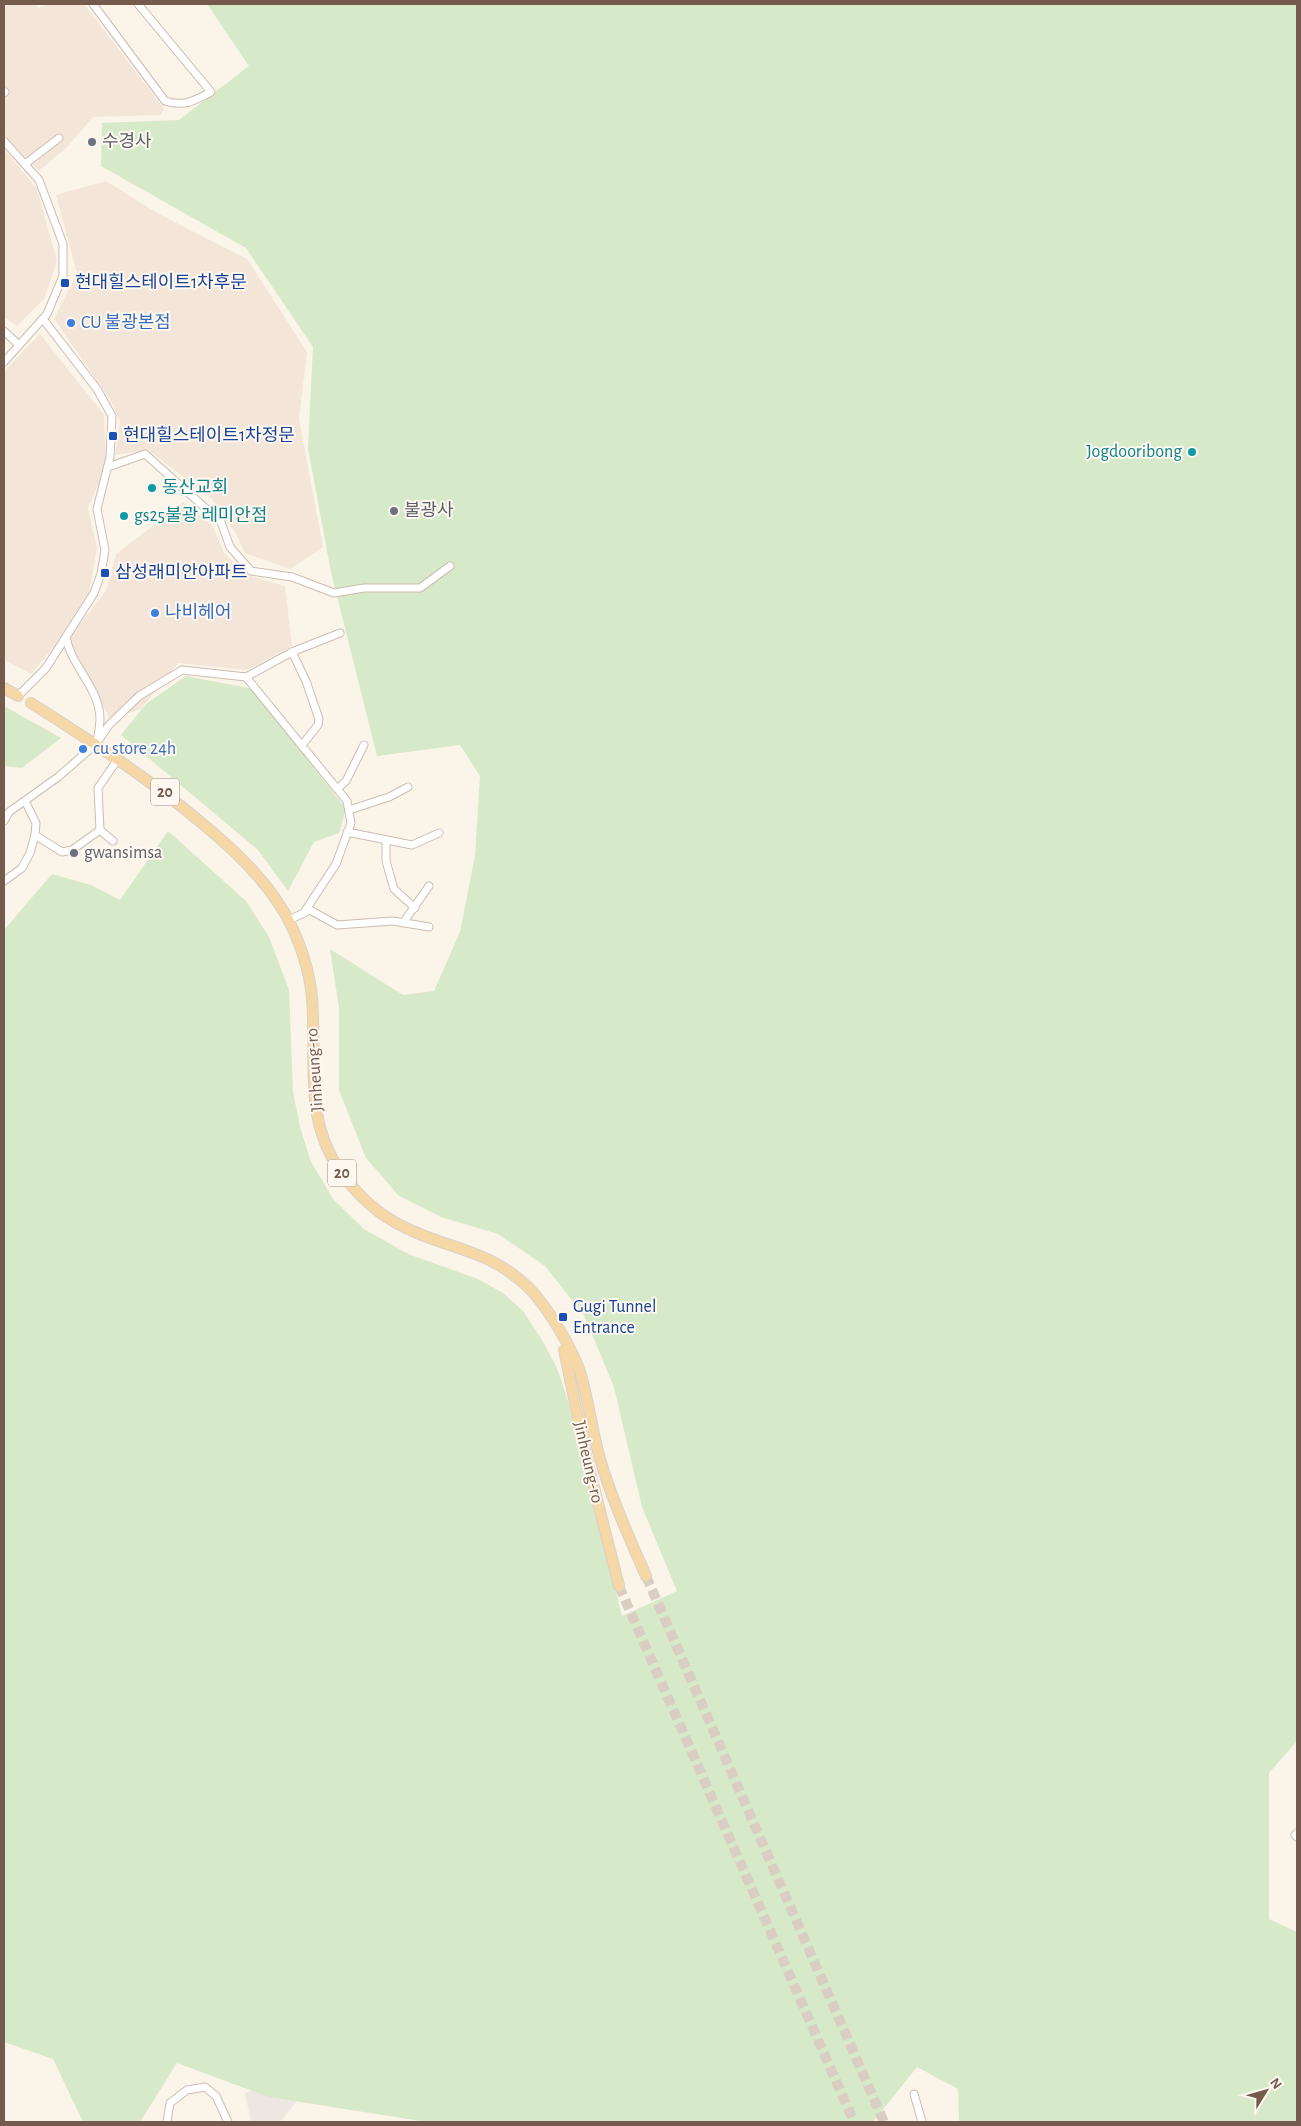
<svg xmlns="http://www.w3.org/2000/svg" width="1301" height="2126" font-family="'Alegreya Sans','Noto Sans KR',sans-serif">
  <style>
    .residential { fill: #f3e6d8 }
    .industrial { fill: #ede7e2 }
    .green { fill: #d6e9c8 }
    .lines { fill: none; stroke-linecap: round; stroke-linejoin: round }
    .primary-tunnel { stroke: #dacec2; stroke-width: 10; stroke-dasharray: 10 5; stroke-linecap: butt }
    .street-casing { stroke: #cdbcb0; stroke-width: 9 }
    .primary-casing { stroke: #d8d1cd; stroke-width: 12 }
    .street { stroke: #fff; stroke-width: 7 }
    .primary { stroke: #f6d7a6; stroke-width: 10 }
    .worship-dot { fill: #6b7280; stroke: #fef8f0; stroke-width: 2 }
    .transit-dot { fill: #1a4fb4; stroke: #fef8f0; stroke-width: 2 }
    .shop-dot { fill: #3f7fe0; stroke: #fef8f0; stroke-width: 2 }
    .culture-dot { fill: #0f9aa8; stroke: #fef8f0; stroke-width: 2 }
    .labels { text-anchor: middle; dominant-baseline: central; stroke-width: 4; stroke-linejoin: round; paint-order: stroke }
    .shield { fill: #fef8f0; stroke: #9e8a7f; stroke-width: 1 }
    .shield-label { font-size: 16px; font-weight: bold; fill: #755b4e }
    .worship-label { font-size: 18px; fill: #5b616d; stroke: #fef8f0; text-anchor: start }
    .transit-label { font-size: 18px; fill: #164399; stroke: #fef8f0; text-anchor: start }
    .shop-label { font-size: 18px; fill: #366cbe; stroke: #fef8f0; text-anchor: start }
    .culture-label { font-size: 18px; fill: #0d838f; stroke: #fef8f0; text-anchor: start }
    .street-label { font-size: 18px; fill: #755b4e; stroke: #fef8f0 }
  </style>
  <rect width="100%" height="100%" fill="#fbf4e9"/>
  <g class="residential">
    <path d="M4,4H36L38,8L48,4H84L164,109L161,115L93,117L67,147L39,171L4,134Z"/>
    <path d="M4,149L37,189L57,261L44,299L17,326L4,317Z"/>
    <path d="M106,181L157,213L247,259L307,352L299,419L323,547L290,569L245,553L235,532L212,499L148,450L115,455L120,421L110,399L54,319L77,273L56,195Z"/>
    <path d="M40,334L104,415L106,466L88,508L97,548L89,592L56,644L31,674L4,660V371Z"/>
    <path d="M184,502L213,526L224,553L246,575L285,586L292,646L247,670L178,663L141,709L110,719L69,638L106,591L116,554Z"/>
  </g>
  <path class="industrial" d="M263,2084L306,2090L280,2122H251L245,2093Z"/>
  <g class="green">
    <path d="M207,4H1297V1741L1269,1773V1919L1297,1932V2122H959L958,2089L917,2067L873,2122H427L269,2097L177,2063L140,2122H83L53,2059L4,2042V930L52,874L91,885L120,900L168,831L246,901L269,937L289,990L293,1092L300,1127L311,1162L334,1200L364,1229L408,1254L478,1279L503,1293L523,1311L542,1340L557,1368L568,1401L622,1616L677,1591L642,1507L614,1387L584,1315L545,1266L498,1234L441,1217L399,1196L366,1158L339,1090V1008L330,949L403,995L434,991L460,932L475,856L480,776L460,745L377,756L331,572L308,448L313,347L246,248L101,166L102,123L179,120L249,66Z"/>
    <path d="M186,676L253,689L346,809L339,833L314,842L288,891L258,850L121,735L146,704Z"/>
    <path d="M4,706L11,710L61,738L22,768L4,766Z"/>
  </g>
  <g class="lines">
    <g class="primary-tunnel">
      <path d="M646,1576L884,2122"/>
      <path d="M619,1586L854,2122"/>
    </g>
    <defs>
      <g id="street">
        <path d="M93,4L165,101C184,107 194,101 211,92L138,4"/>
        <path d="M4,93L5,92"/>
        <path d="M4,141L39,180L63,244V276L47,314L4,362"/>
        <path d="M25,164L59,138"/>
        <path d="M4,331L19,345"/>
        <path d="M108,467L145,454L221,522L230,547L251,571L292,577L334,593L364,588H420L450,566"/>
        <path d="M66,638C72,667 100,689 100,719C100,726 98,735 97,742"/>
        <path d="M292,652L306,681L319,719L318,725L302,745"/>
        <path d="M246,677L347,801L351,823L336,864L305,911"/>
        <path d="M18,696L46,668L94,593L101,574L105,550L97,509L110,457L112,416L97,389L43,319"/>
        <path d="M337,789L346,781L364,745"/>
        <path d="M349,810L389,797L408,787"/>
        <path d="M4,821L9,812L58,777L96,744L109,725L139,696L182,670L246,677L292,652L340,633"/>
        <path d="M100,830L98,788L118,759"/>
        <path d="M347,832L412,845L439,833"/>
        <path d="M35,835L62,852L72,850L100,830L113,841"/>
        <path d="M386,841V861L394,889L415,908"/>
        <path d="M4,881L22,868L30,853L35,835L36,823L25,801"/>
        <path d="M289,920L310,910L337,925L393,921L429,927"/>
        <path d="M403,923L429,886"/>
        <path d="M1297,1833L1295,1835L1297,1837"/>
        <path d="M914,2094L922,2122"/>
        <path d="M167,2122L170,2103L187,2090L205,2087L216,2096L228,2122"/>
      </g>
      <g id="primary">
        <path d="M4,688L18,696"/>
        <path d="M31,703C91,741 150,779 204,825C232,848 259,873 279,904C295,928 307,961 311,989C319,1051 301,1111 338,1168C355,1193 378,1215 406,1228C451,1250 488,1249 528,1287C547,1306 573,1349 581,1375C589,1403 592,1431 600,1459C612,1500 629,1537 646,1576"/>
        <path d="M564,1350L586,1456L619,1586"/>
      </g>
    </defs>
    <use href="#street" class="street-casing"/>
    <use href="#primary" class="primary-casing"/>
    <use href="#street" class="street"/>
    <use href="#primary" class="primary"/>
  </g>
  <g class="worship-dot">
    <circle cx="92" cy="142" r="5"/>
    <circle cx="394" cy="511" r="5"/>
    <circle cx="74" cy="853" r="5"/>
  </g>
  <g class="transit-dot">
    <rect x="60" y="278" width="10" height="10" rx="2.5"/>
    <rect x="108" y="431" width="10" height="10" rx="2.5"/>
    <rect x="100" y="568" width="10" height="10" rx="2.5"/>
    <rect x="558" y="1312" width="10" height="10" rx="2.5"/>
  </g>
  <g class="shop-dot">
    <circle cx="71" cy="323" r="5"/>
    <circle cx="155" cy="613" r="5"/>
    <circle cx="83" cy="749" r="5"/>
  </g>
  <g class="culture-dot">
    <circle cx="1192" cy="452" r="5"/>
    <circle cx="152" cy="488" r="5"/>
    <circle cx="124" cy="516" r="5"/>
  </g>
  <g class="labels">
    <g class="shield">
      <rect x="151" y="778.5" width="28" height="27" rx="4"/>
      <rect x="328" y="1159.5" width="28" height="27" rx="4"/>
    </g>
    <g class="shield-label">
      <text x="165" y="792">20</text>
      <text x="342" y="1173">20</text>
    </g>
    <g class="worship-label">
      <text x="102" y="142">수경사</text>
      <text x="404" y="511">불광사</text>
      <text x="84" y="853">gwansimsa</text>
    </g>
    <g class="transit-label">
      <text x="75" y="283">현대힐스테이트1차후문</text>
      <text x="123" y="436">현대힐스테이트1차정문</text>
      <text x="115" y="573">삼성래미안아파트</text>
      <text x="573" y="1307">Gugi Tunnel<tspan x="573" dy="21">Entrance</tspan></text>
    </g>
    <g class="shop-label">
      <text x="81" y="323">CU 불광본점</text>
      <text x="165" y="613">나비헤어</text>
      <text x="93" y="749">cu store 24h</text>
    </g>
    <g class="culture-label">
      <text x="1182" y="452" text-anchor="end">Jogdooribong</text>
      <text x="162" y="488">동산교회</text>
      <text x="134" y="516">gs25불광 레미안점</text>
    </g>
    <g class="street-label">
      <text transform="translate(315 1070) rotate(-94)">Jinheung-ro</text>
      <text transform="translate(588 1462) rotate(77)">Jinheung-ro</text>
    </g>
  </g>
  <rect width="1301" height="2126" fill="none" stroke="#755b4e" stroke-width="10"/>
  <g transform="translate(1266 2091) rotate(53)" stroke="#fef8f0" stroke-width="4" paint-order="stroke">
  <path d="M0-4L9 19L0 12L-9 19Z" fill="#755b4e"/>
  <text y="-8" font-size="14" font-weight="bold" text-anchor="middle" fill="#755b4e">N</text>
  </g>
</svg>
